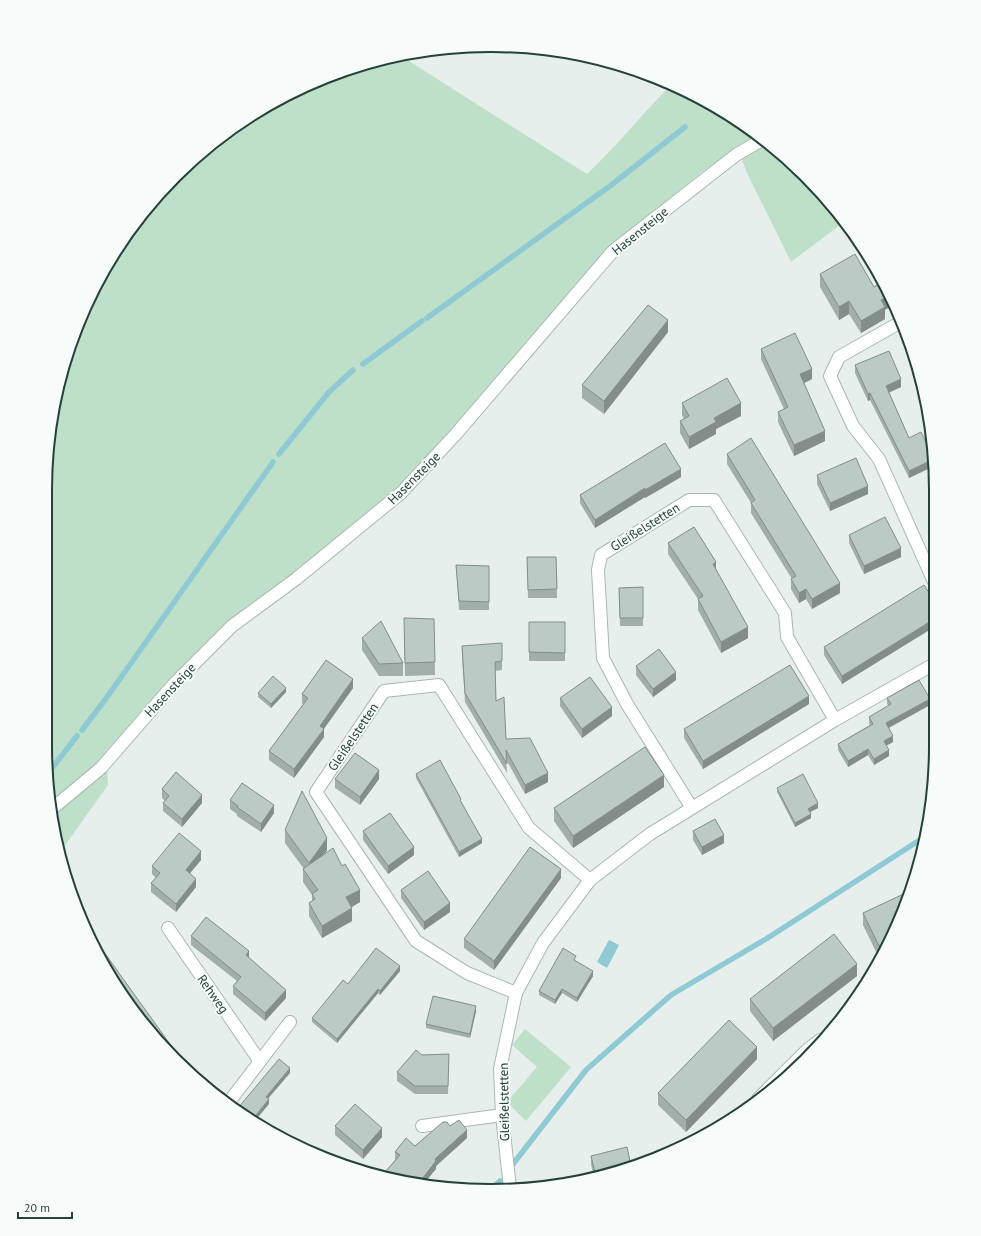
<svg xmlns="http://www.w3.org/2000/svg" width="981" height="1236" font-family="'PT Sans',sans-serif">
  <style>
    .green { fill: #bfe0c8 }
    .water { fill: #8ec9d4 }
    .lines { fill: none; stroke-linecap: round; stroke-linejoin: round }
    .stream { stroke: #8ec9d4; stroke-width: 5.5 }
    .minor-casing { stroke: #a8b8b2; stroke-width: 14 }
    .minor { stroke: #fff; stroke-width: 12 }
    .wall { fill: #a1aea9 }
    .shaded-wall { fill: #838d89 }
    .building { fill: #bbcac4; stroke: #838d89 }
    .labels { text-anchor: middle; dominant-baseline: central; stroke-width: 4; stroke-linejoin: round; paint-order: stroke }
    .street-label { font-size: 13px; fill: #24423a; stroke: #f7fbf9 }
    .rim { fill: none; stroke: #24423a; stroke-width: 2 }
  </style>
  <rect width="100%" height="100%" fill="#e6efeb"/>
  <g class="green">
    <path d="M401,56L587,174C617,146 642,114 671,85L688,91L762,137L826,197L844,222L791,262L747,173L738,149L703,171L610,248L502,374L450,430L424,464L387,501L294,575L230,622L106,751L108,785L59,854L45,745L46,462L69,347L105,268L155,197L219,137L268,105L348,69Z"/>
    <path d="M525,1029L571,1067L526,1121L507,1102L537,1067L512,1045Z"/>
  </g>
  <path class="water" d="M609,940L619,945L607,968L597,962Z"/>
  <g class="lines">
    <g class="stream">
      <path d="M427,318L610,186L685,127"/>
      <path d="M363,364L422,321"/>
      <path d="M279,454L329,392L353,370"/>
      <path d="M82,730L105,700L273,462"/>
      <path d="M49,772L77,736"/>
      <path d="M513,1164L586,1070L671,995L766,939L926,836"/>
      <path d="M489,1191L500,1181"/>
    </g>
    <defs>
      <g id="minor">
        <path d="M899,323L839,357L830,376L853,426L879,459L935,584"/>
        <path d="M53,808L101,768L174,684L232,626L296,579L401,493L456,434L613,251L736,155L763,139"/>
        <path d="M692,808L627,704L603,658L598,570L601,555L689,500H714L785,613L787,637L835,720"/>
        <path d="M168,928L259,1060"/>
        <path d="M516,993L467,973L416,941L316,792L384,691L439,685L529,828L590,880"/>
        <path d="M758,1099L806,1051L820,1040"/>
        <path d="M229,1102L290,1022"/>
        <path d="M422,1126L502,1115"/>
        <path d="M510,1188L502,1115L500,1069L516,993L543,943L590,880L650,834L835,720L936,663"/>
      </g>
    </defs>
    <use href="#minor" class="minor-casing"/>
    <use href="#minor" class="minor"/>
  </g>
  <g class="wall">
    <path d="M820,274L885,310V319L861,333L849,314L839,320L820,287Z"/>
    <path d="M668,332L604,414L582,398V385Z"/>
    <path d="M761,349L812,379L804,383L825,441L794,456L778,422V412L784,409L761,359Z"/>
    <path d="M855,365L901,387L889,392L909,438L934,466L909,478L870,400L868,401L855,373Z"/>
    <path d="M682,403L741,416L716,429V434L689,449L680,433V421L684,419L682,415Z"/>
    <path d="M727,454L840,593L812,609L806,599L799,603L791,589V579H792L751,513V503L727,464Z"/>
    <path d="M817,475L868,494L830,511L817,484Z"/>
    <path d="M681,477L645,498V497L595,528L580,503V495Z"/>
    <path d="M849,535L901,557L864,574L849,543Z"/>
    <path d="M668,543L716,570L748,638L721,653L698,610V599L668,554Z"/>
    <path d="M527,557H556L557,598H528Z"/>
    <path d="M456,565L489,566V610H459Z"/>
    <path d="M643,587V626H620L619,588Z"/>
    <path d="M936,604L842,684L824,655V647Z"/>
    <path d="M434,619L435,675L405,676L404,631Z"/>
    <rect x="529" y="622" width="36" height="39"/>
    <path d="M362,638L403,663V676H379L362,650Z"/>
    <path d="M462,646L502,661V670L495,671L496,701L506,739L548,782L525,794L506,759L507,773L465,702L462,655Z"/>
    <path d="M636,666L676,680L653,697L636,675Z"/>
    <path d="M353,688L324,729V737L294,778L269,760V751L303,704L302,703V694Z"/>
    <path d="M286,692L271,708L258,697V693Z"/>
    <path d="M560,698L612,716L582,738L560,706Z"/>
    <path d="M887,698L930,705L889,728L893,742L886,745L889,756L874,765L868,755L848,767L838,750V744L870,725L869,723V717L889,706L887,704Z"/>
    <path d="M809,704L703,769L684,738V729Z"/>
    <path d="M416,774L482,843L459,857L416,778Z"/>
    <path d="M335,779H379L360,805L335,788Z"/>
    <path d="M664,787L573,848L554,821V808Z"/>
    <path d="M777,788L818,808L810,812L811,818L795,827L777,792Z"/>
    <path d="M162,789L202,803L182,827L163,811V803L165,801L162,798Z"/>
    <path d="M230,800L274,813L261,832L237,816V814L230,809Z"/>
    <path d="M285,830L327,850L324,855L360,902L352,907V921L322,938L309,916V903L312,901V895L303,882V869H304L285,843Z"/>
    <path d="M363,831L414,855L388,874L363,840Z"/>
    <path d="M693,831L724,843L702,855L693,840Z"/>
    <path d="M201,860L190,873L196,887L176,912L151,892V883L156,878L152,874V866Z"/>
    <path d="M561,878L494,970L464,948V939Z"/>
    <path d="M401,890L450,912L424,930L401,898Z"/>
    <path d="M910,891L879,958L863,925V913Z"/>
    <path d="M191,936L249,958L286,998L265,1021L233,994V986L237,981L191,945Z"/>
    <path d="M576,960L575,961L593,976L577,1002L562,993L555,1004L539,995V991Z"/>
    <path d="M400,971L380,995L378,993L337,1043L312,1022V1018L348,984Z"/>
    <path d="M857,976L773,1041L750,1011V999Z"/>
    <path d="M476,1011L470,1038L426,1028V1024Z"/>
    <path d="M449,1054L448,1094H415L397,1081V1072L422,1055Z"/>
    <path d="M757,1059L686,1132L658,1105V1093Z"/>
    <path d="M335,1126L382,1137L363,1159L335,1135Z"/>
    <path d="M450,1126L467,1138L436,1166V1169L425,1182L386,1177V1171L395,1160V1152L415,1146Z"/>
    <path d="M591,1156L606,1176L594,1177L591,1164Z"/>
  </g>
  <g class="shaded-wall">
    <path d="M888,296L892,306L885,310V319L861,333V321L881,300Z"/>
    <path d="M849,301V314L839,320V307Z"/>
    <path d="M668,320V332L604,414V401Z"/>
    <path d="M812,369V379L800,385V374Z"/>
    <path d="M901,379V387L886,394V386Z"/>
    <path d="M870,393V400L868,401V394Z"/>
    <path d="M741,403V416L716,429V434L689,449V437L714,418Z"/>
    <path d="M825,431V441L794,456V445Z"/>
    <path d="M934,459V466L909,478V471Z"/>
    <path d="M681,469V477L645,498V490Z"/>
    <path d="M868,486V494L830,511V503Z"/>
    <path d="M645,488V497L595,528V520Z"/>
    <path d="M901,548V557L864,574V566Z"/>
    <path d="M716,562V573L713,564Z"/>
    <path d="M840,583V593L812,609V599Z"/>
    <path d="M806,589V599L799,603V593Z"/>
    <path d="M936,618V626L842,684V676Z"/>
    <path d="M748,627V638L721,653V642Z"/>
    <path d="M676,672V680L653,697V689Z"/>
    <path d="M353,679V688L320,734V726Z"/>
    <path d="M286,688V692L271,708V704Z"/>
    <path d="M809,696V704L703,769V761Z"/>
    <path d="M930,699V705L886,729V723Z"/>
    <path d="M612,707V716L582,738V729Z"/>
    <path d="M324,729V737L294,778V769Z"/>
    <path d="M893,736V742L884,747V741Z"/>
    <path d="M868,749V755L848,767V761Z"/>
    <path d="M889,750V756L874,765V759Z"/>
    <path d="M379,770V779L360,805V797Z"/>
    <path d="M548,773V782L525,794V785Z"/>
    <path d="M664,775V787L573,848V836Z"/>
    <path d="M202,795V803L182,827V819Z"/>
    <path d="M818,803V808L808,813V809Z"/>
    <path d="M274,805V813L261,832V824Z"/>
    <path d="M811,814V818L795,827V823Z"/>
    <path d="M724,835V843L702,855V847Z"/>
    <path d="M327,838V850L309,875V863Z"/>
    <path d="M482,839V843L459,857V852Z"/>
    <path d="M414,847V855L388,874V866Z"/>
    <path d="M201,851V860L186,878V870Z"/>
    <path d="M561,869V878L494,970V961Z"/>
    <path d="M196,879V887L176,912V904Z"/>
    <path d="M360,890V902L346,910V897Z"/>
    <path d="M450,903V912L424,930V922Z"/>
    <path d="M352,908V921L322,938V926Z"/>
    <path d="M888,942L879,958V946Z"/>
    <path d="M249,951V959L246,955Z"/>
    <path d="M857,964V976L773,1041V1028Z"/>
    <path d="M400,966V971L380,995V991Z"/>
    <path d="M593,971V976L577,1002V998Z"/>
    <path d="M378,989V993L337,1043V1039Z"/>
    <path d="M562,989V993L555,1004V1000Z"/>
    <path d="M286,990V998L265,1021V1013Z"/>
    <path d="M476,1006V1011L470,1038V1034Z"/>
    <path d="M757,1047V1059L686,1132V1120Z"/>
    <path d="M290,1068V1073L266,1101V1097Z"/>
    <path d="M269,1099V1104L255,1121L252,1120Z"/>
    <path d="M382,1128V1137L363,1159V1150Z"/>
    <path d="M467,1130V1138L436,1166V1169L425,1182H422V1179L435,1159Z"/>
  </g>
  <g class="building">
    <path d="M855,254L874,287L882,282L888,296L881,300L885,307L861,321L849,301L839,307L820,274Z"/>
    <path d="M648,305L668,320L604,401L582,385Z"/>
    <path d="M795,333L812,369L800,374L825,431L794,445L778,412L788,407L761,349Z"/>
    <path d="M889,351L901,379L886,386L909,438L921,432L934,459L909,471L870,393L868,394L855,365Z"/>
    <path d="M727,378L741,403L714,418L716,422L689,437L680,421L689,416L682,403Z"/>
    <path d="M751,438L840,583L812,599L806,589L799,593L791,579L796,576L751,503L755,500L727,454Z"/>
    <path d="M665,443L681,469L645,490V488L595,520L580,495Z"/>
    <path d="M856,458L868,486L830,503L817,475Z"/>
    <path d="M885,517L901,548L864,566L849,535Z"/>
    <path d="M694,527L716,562L713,564L748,627L721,642L698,599L703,596L668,543Z"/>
    <path d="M527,557H556L557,589L528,590Z"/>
    <path d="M456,565L489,566V602L459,601Z"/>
    <path d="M924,585L936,604V618L842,676L824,647Z"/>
    <path d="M643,587V618H620L619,588Z"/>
    <path d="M404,618L434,619L435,662L405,663Z"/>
    <path d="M381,621L403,663L379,664L362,638Z"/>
    <path d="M529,622H565V653L529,652Z"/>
    <path d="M502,643V661L495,662L496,701L504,697L506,739L530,738L548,773L525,785L506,750L507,764L465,693L462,646Z"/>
    <path d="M659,649L676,672L653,689L636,666Z"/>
    <path d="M326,660L353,679L320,726L324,729L294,769L269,751L308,698L302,694Z"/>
    <path d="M790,665L809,696L703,761L684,729Z"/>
    <path d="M273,676L286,688L271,704L258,693Z"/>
    <path d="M590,677L612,707L582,729L560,698Z"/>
    <path d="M919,680L930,699L886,723L893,736L884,741L889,750L874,759L868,749L848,761L838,744L873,724L869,717L891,704L887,698Z"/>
    <path d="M645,747L664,775L573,836L554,808Z"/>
    <path d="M355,753L379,770L360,797L335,779Z"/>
    <path d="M440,760L461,799L460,800L482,839L459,852L416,774Z"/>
    <path d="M176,772L202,795L182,819L163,803L169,796L162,789Z"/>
    <path d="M803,774L818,803L808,809L811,814L795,823L777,788Z"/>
    <path d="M242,783L274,805L261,824L237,807L238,806L230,800Z"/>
    <path d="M302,791L327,838L309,863L285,830Z"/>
    <path d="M390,813L414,847L388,866L363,831Z"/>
    <path d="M715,819L724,835L702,847L693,831Z"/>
    <path d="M179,833L201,851L186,870L196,879L176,904L151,883L160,873L152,866Z"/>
    <path d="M530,847L561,869L494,961L464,939Z"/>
    <path d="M333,848L342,866L345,864L360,890L346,897L352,908L322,926L309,903L315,899L312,894L318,890L303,869Z"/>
    <path d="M428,871L450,903L424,922L401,890Z"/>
    <path d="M910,891L902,916L888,942L879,946L863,913Z"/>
    <path d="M206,917L249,951L246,955L286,990L265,1013L233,986L241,977L191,936Z"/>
    <path d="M834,934L857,964L773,1028L750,999Z"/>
    <path d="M96,941L190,1072L175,1060L105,968L94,943Z"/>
    <path d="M376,948L400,966L380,991L378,989L337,1039L312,1018L343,980L348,984Z"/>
    <path d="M563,948L576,956L574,960L593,971L577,998L562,989L555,1000L539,991Z"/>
    <path d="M433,996L476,1006L470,1034L426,1024Z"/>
    <path d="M729,1020L757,1047L686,1120L658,1093Z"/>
    <path d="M416,1050L422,1055L449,1054L448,1086H415L397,1072Z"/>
    <path d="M279,1059L290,1068L266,1097L269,1099L252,1120L238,1108Z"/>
    <path d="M355,1104L382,1128L363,1150L335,1126Z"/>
    <path d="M459,1120L467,1130L435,1159L436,1161L422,1179L425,1182L394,1178L386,1171L400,1155L395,1152L406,1138L415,1146L443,1122H447L450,1126Z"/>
    <path d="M627,1147L631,1165L606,1176L596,1177L591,1156Z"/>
  </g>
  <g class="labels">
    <g class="street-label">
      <text transform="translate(640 231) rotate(-39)">Hasensteige</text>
      <text transform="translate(414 478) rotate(-45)">Hasensteige</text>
      <text transform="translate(645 527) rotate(-32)">Gleißelstetten</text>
      <text transform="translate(170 690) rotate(-47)">Hasensteige</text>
      <text transform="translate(353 737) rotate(-56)">Gleißelstetten</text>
      <text transform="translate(213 994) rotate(55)">Rehweg</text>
      <text transform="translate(504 1102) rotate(-91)">Gleißelstetten</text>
    </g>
  </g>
  <path d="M0 0H981V1236H0ZM490 52H491A438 438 0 0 1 929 490V746A438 438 0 0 1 491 1184H490A438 438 0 0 1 52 746V490A438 438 0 0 1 490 52Z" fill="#f7fbf9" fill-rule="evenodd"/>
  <path class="rim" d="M490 52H491A438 438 0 0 1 929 490V746A438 438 0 0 1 491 1184H490A438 438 0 0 1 52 746V490A438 438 0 0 1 490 52Z"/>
  <path d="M18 1212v6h54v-6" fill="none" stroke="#24423a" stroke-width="2"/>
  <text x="24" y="1212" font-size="12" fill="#24423a" stroke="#f7fbf9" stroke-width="3" paint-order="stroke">20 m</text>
</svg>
